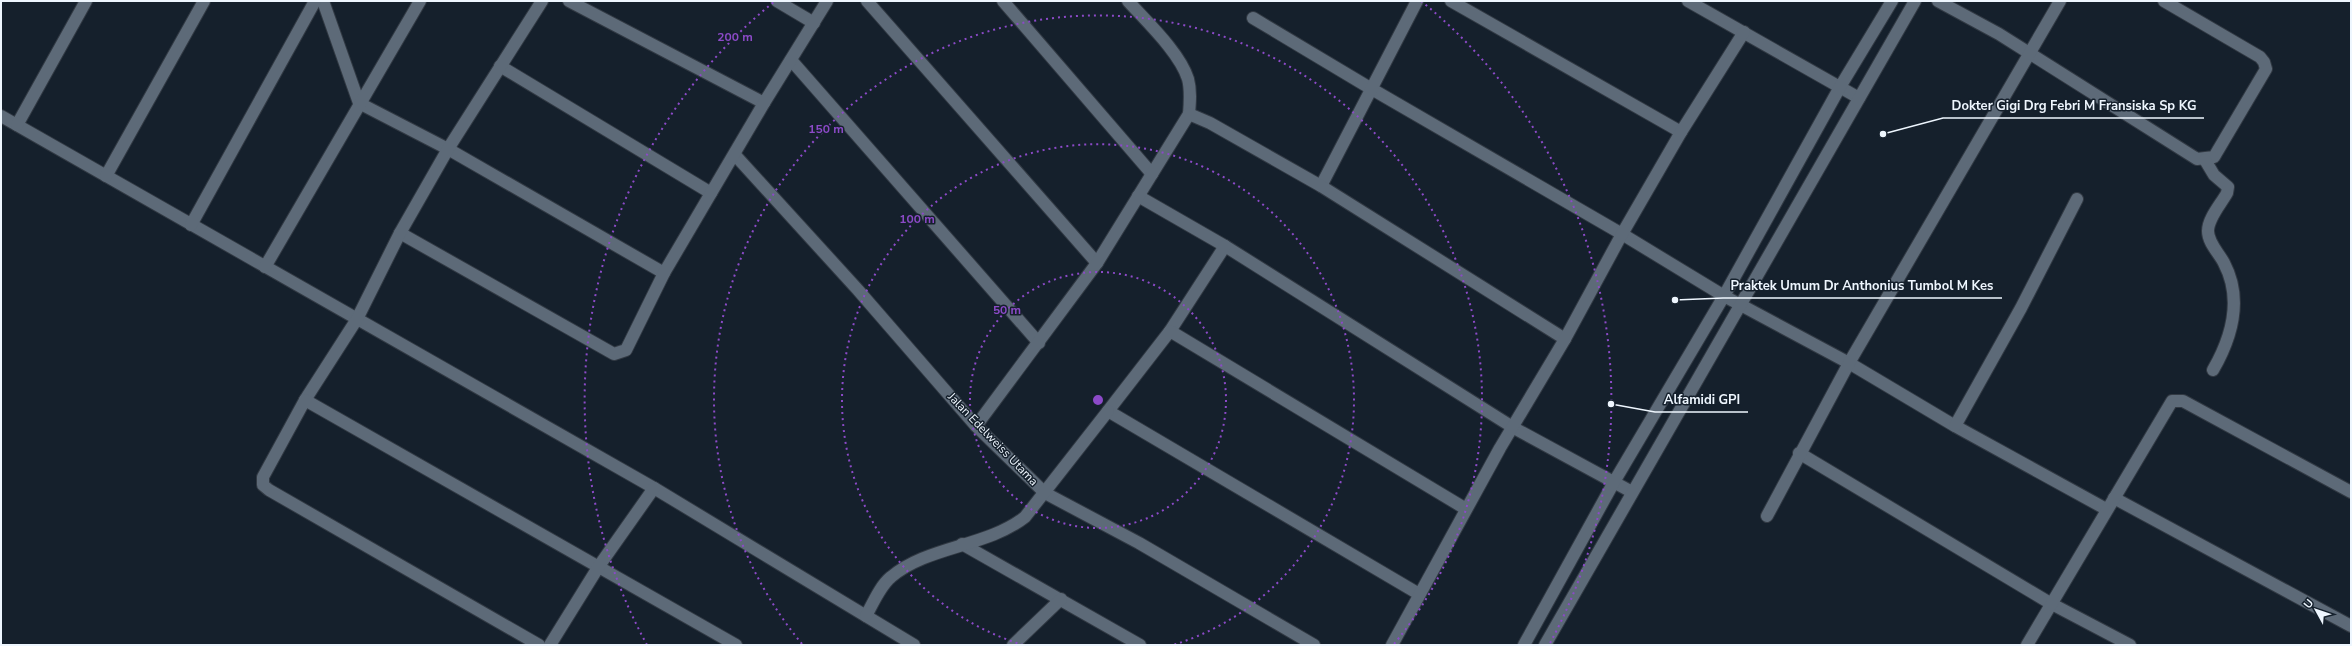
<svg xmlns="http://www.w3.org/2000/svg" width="2352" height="646" font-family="'Nunito Sans',sans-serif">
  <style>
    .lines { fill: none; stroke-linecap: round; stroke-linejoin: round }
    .street-casing { stroke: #313943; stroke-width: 14 }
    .street { stroke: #5d6a78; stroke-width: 12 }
    .ring { fill: none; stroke: #8c4ac8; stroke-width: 2; stroke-dasharray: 2 4 }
    .labels { text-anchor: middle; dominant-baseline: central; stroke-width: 3; stroke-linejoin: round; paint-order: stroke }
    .street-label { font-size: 12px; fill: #eef6fe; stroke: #15202c }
    .centre { fill: #8c4ac8; stroke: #15202c; stroke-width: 2 }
    .ring-label { font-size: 12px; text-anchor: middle; font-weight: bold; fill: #8c4ac8; stroke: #15202c; stroke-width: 3; stroke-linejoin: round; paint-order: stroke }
    .leader { fill: none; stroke: #eef6fe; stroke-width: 1.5 }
    .callout-dot { fill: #eef6fe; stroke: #15202c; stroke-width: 1.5 }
    .callout-label { font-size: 13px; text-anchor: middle; font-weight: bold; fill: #eef6fe; stroke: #15202c; stroke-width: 3; stroke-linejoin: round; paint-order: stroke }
  </style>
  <rect width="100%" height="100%" fill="#15202c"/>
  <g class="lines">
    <defs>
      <g id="street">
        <path d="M323,1L359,103L448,149L664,273"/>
        <path d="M569,1L764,103"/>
        <path d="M777,1L814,23"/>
        <path d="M867,1L1097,263"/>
        <path d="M1003,1L1152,174"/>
        <path d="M1128,1C1147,22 1180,53 1188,79C1191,90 1190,102 1189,114"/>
        <path d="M1451,1L1681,132"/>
        <path d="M1688,1L1859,98"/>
        <path d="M1938,1L1999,34L2197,159L2214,157L2266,69L2264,62L2260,57L2164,1"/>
        <path d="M1253,18L1370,88L1622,234L1724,296L1849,363L1955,426L2106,509"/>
        <path d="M791,60L1039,343"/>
        <path d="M500,66L711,193"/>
        <path d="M1,116L654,488L914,645"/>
        <path d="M17,125L86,1"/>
        <path d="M735,155L858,290L976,426L1045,493L1139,543L1314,645"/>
        <path d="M2205,160L2214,175L2228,187L2227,193C2221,204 2208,218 2208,231C2208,243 2219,253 2224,263C2243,299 2232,337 2213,370"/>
        <path d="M106,176L204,1"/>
        <path d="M1321,186L1417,1"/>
        <path d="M1138,196L1225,246L1514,428L1632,492"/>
        <path d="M191,225L315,1"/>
        <path d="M400,233L614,354L626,350L664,273L764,103L827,1"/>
        <path d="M265,267L420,1"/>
        <path d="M1170,331L1225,246"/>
        <path d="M305,400L357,319L400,233L448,149L542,1"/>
        <path d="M976,426L1097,263L1189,114L1210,123L1321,186L1565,339"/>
        <path d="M1955,426L2021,308L2077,199"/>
        <path d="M1799,453L2050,603L2130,645"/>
        <path d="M2114,498L2351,626"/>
        <path d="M1767,516L1849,363L2060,1"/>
        <path d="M962,544L1140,645"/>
        <path d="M1419,594L1108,411L1170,331L1466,509"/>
        <path d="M866,616C873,603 880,586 891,577C927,546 987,547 1025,517L1108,411"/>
        <path d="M539,645L269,490L263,485V477L305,400L736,645"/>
        <path d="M550,645L599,566L654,488"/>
        <path d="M1013,645L1061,599"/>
        <path d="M1392,645L1500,448L1565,339L1622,234L1681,132L1744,32"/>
        <path d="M1524,645L1614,482L1724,296L1840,87L1892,1"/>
        <path d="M1545,645L1915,1"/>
        <path d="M2027,645L2172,401H2183L2351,492"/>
      </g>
    </defs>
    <use href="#street" class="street-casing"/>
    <use href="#street" class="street"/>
  </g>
  <g class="ring">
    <circle cx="1098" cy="400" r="128"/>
    <path d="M1023 645A256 256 0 1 1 1173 645"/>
    <path d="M802 644A384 384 0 1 1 1394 644"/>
    <path d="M647 645A513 513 0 0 1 775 1M1421 1A513 513 0 0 1 1549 645"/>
  </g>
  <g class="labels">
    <g class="street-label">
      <text transform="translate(993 439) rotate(46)">Jalan Edelweiss Utama</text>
    </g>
  </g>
  <circle cx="1098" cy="400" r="6" class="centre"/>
  <g class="ring-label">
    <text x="735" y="41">200 m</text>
    <text x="826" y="133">150 m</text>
    <text x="917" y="223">100 m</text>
    <text x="1007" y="314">50 m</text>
  </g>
  <path class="leader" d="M1883 134L1943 118H2204M1675 300L1723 298H2002M1611 404L1655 412H1748"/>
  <g class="callout-dot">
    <circle cx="1883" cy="134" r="4"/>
    <circle cx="1675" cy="300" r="4"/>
    <circle cx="1611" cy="404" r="4"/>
  </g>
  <g class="callout-label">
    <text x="2074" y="110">Dokter Gigi Drg Febri M Fransiska Sp KG</text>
    <text x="1862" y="290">Praktek Umum Dr Anthonius Tumbol M Kes</text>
    <text x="1702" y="404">Alfamidi GPI</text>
  </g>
  <rect width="2352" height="646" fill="none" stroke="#eef6fe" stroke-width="4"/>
  <g transform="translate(2316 610) rotate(310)" stroke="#15202c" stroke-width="3" paint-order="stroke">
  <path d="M0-3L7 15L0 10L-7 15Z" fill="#eef6fe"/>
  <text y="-6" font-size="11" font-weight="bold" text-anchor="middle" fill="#eef6fe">U</text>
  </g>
</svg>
